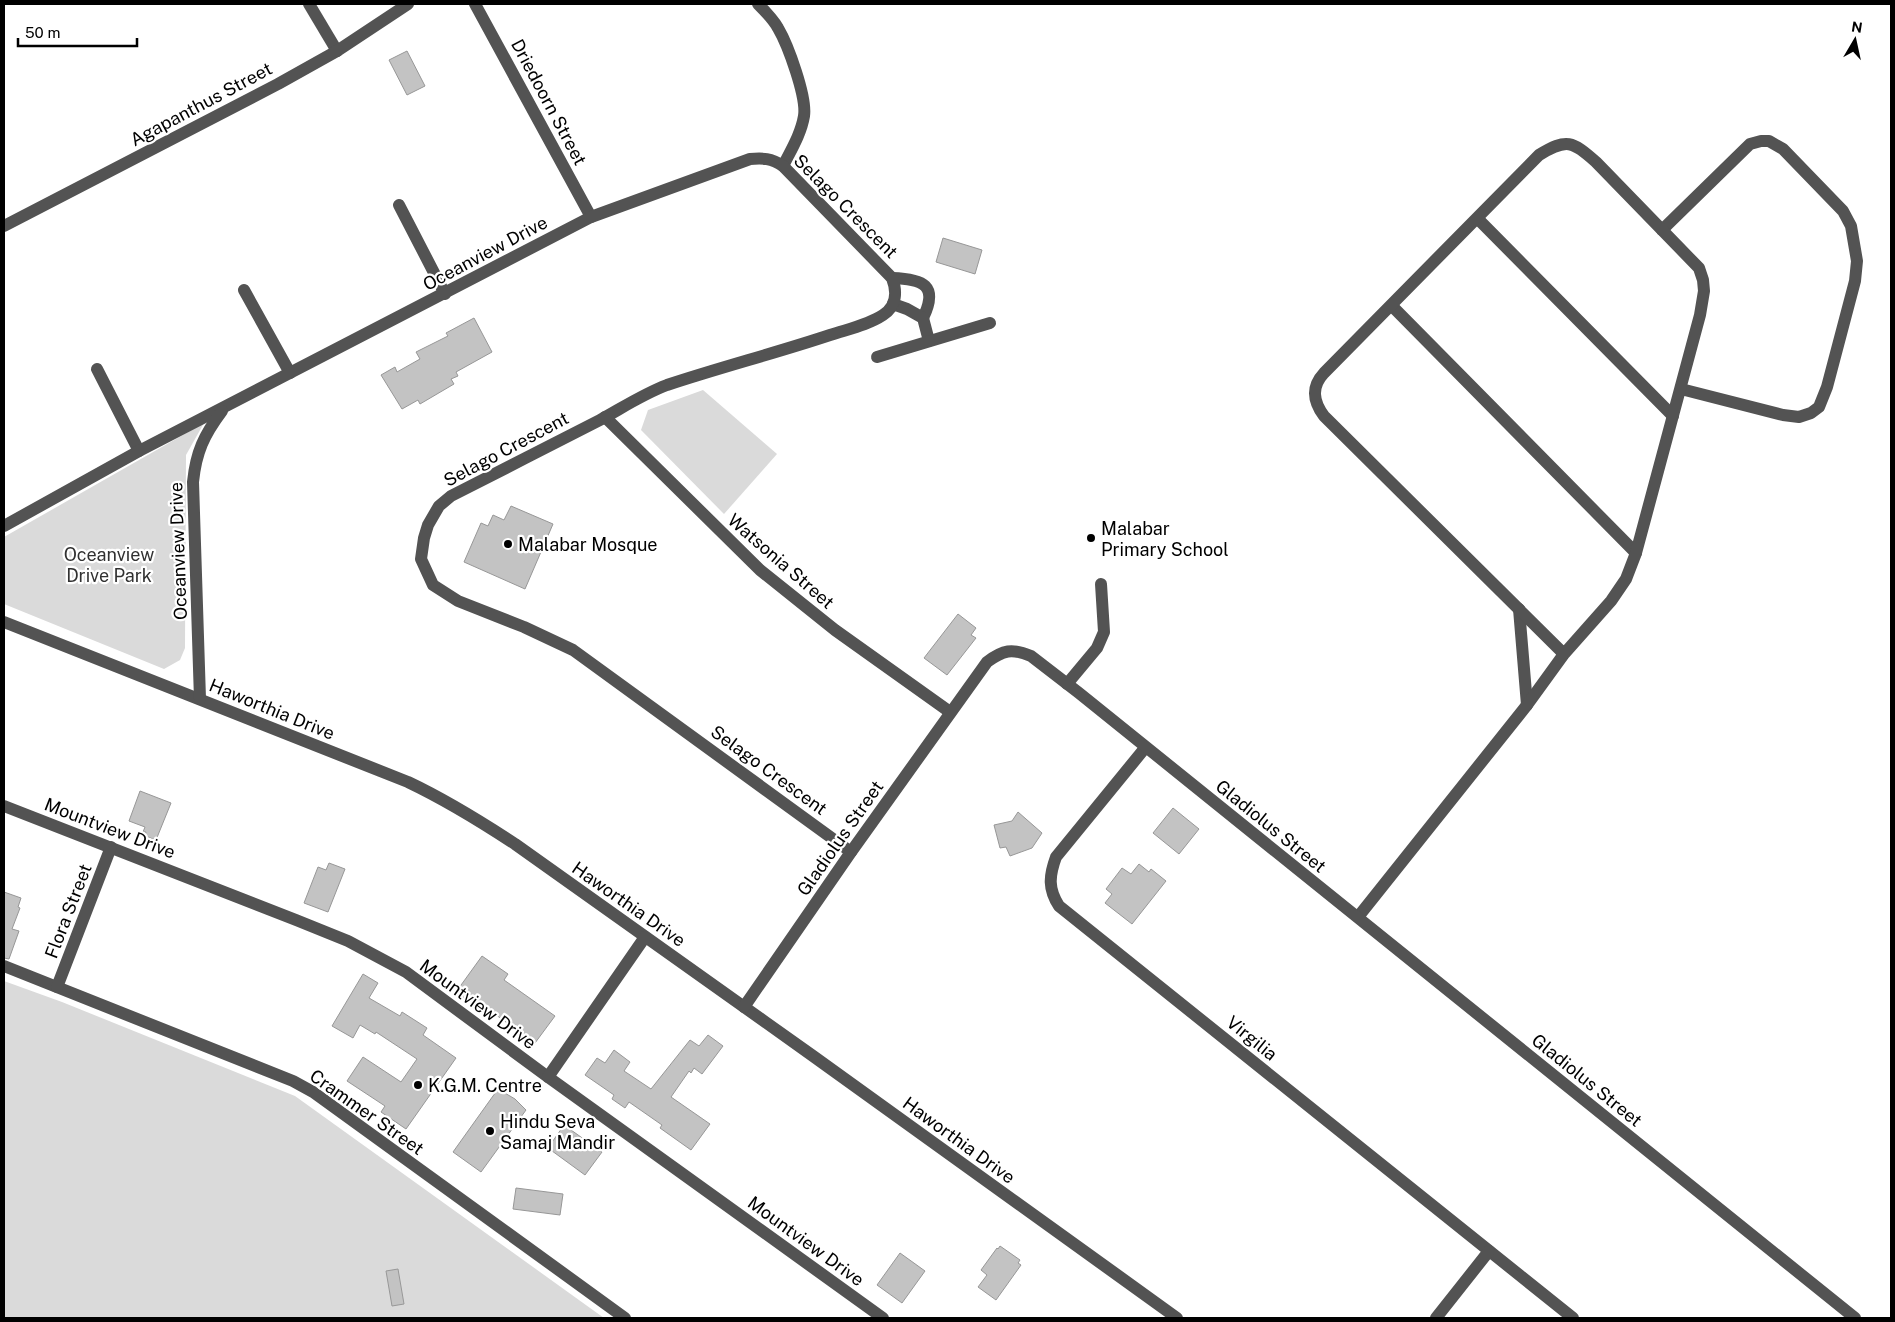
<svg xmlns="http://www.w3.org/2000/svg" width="1895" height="1322" font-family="'Public Sans',sans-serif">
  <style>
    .green { fill: #dadada }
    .building { fill: #c3c3c3; stroke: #979797 }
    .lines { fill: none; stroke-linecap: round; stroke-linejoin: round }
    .minor { stroke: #535353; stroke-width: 12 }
    .poi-dot { fill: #000; stroke: #fff; stroke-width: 2 }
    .labels { text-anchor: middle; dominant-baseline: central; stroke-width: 4.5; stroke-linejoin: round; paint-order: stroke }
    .street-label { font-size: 18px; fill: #000; stroke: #fff }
    .poi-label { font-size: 18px; fill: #000; stroke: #fff; text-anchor: start }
    .park-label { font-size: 18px; fill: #313131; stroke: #fff }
  </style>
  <rect width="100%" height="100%" fill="#fff"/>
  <g class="green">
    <path d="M703,390L777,454L724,514L641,430L648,410Z"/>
    <path d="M204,423L186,455L185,648L180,660L164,669L4,604V537Z"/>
    <path d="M4,981L62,1002L295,1096L604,1318H4Z"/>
  </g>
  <g class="building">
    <path d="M407,51L425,86L407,95L389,60Z"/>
    <path d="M943,238L982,250L975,274L936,262Z"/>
    <path d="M474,318L492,352L456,372L458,376L451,379L454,384L420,404L418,400L402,409L381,375L395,367L397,372L420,359L416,352L448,336L446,333Z"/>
    <path d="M511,506L553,524L525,589L464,562L481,523L488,526L493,515L504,520Z"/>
    <path d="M958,614L976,628L971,635L976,638L947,675L924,658Z"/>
    <path d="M140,791L171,803L156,840L145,836L146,832H143L145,827L129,821Z"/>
    <path d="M1173,808L1199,829L1179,854L1153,833Z"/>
    <path d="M1018,812L1042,833L1032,848L1010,856L1006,847L1000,848L994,825L1012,821Z"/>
    <path d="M329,863L345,869L328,912L304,903L318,867L326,870Z"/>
    <path d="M1139,864L1149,872L1151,869L1166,881L1132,924L1105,903L1112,894L1106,889L1122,868L1131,874Z"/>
    <path d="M4,892L21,898L18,907L20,908L12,929L19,931L9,959L4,958Z"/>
    <path d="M482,956L508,974L504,980L555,1016L535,1043L485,1007L482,1011L456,992Z"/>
    <path d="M363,974L378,983L369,998L400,1016L402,1012L427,1028L423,1035L456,1058L406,1129L381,1112L385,1106L347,1081L363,1057L401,1082L417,1059L376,1032L375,1034L360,1025L353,1038L332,1026Z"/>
    <path d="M708,1035L723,1046L702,1074L694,1068L691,1073L689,1071L671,1097L710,1124L691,1150L660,1128L662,1125L629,1102L625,1108L612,1099L614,1095L585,1075L597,1058L605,1063L614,1050L630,1062L624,1071L651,1089L690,1040L699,1046Z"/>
    <path d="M498,1089L515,1099L526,1110L481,1172L453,1152Z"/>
    <path d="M564,1125L602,1152L585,1175L548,1148Z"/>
    <path d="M516,1188L563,1194L560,1215L513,1209Z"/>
    <path d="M1000,1246L1020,1260L1018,1263L1021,1265L996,1300L978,1287L987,1275L981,1270L997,1248L998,1249Z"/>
    <path d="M900,1253L925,1271L902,1303L877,1285Z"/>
    <path d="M398,1269L404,1304L392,1306L386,1271Z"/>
  </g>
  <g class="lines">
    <g class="minor">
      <path d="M309,4L337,51"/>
      <path d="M475,4L591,217"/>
      <path d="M758,4C765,11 773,19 778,28C788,45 807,97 804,116C801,134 791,150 783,166"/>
      <path d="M399,205L445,294"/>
      <path d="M1478,219L1673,416"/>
      <path d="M4,226L278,84L337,51L408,4"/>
      <path d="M1662,230L1750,144L1761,141H1769L1783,149L1843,211L1851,226L1857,261L1855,281L1827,387L1819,407L1811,413L1799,417L1783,415L1681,389"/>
      <path d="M892,278C923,279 939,285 923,318"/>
      <path d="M244,290L290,373"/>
      <path d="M893,304L907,309L923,318L929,341"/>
      <path d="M1392,306L1636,553"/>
      <path d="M877,357L990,323"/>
      <path d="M97,369L139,451"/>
      <path d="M605,417L760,570L835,630L950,712"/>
      <path d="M4,526L139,451L591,217L750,159C763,158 771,158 783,166L892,278C897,291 897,306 883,315C868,325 848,329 830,335C776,353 721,367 667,385C643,394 622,408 600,420C550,445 501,471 451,496L439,506L428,525L424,538L421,559L433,585L458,601L524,627L573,650L851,852"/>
      <path d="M1519,609L1527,705"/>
      <path d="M4,622L408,782C446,800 480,821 515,844L813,1056L1177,1318"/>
      <path d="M1067,684L1097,648L1104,632L1101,584"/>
      <path d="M200,699L193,482C196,452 204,435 222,411"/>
      <path d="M1145,748L1056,857C1049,876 1048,889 1059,906L1573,1318"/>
      <path d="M4,806L296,920L348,941L406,972L548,1077L883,1318"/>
      <path d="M1358,917L1527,705L1564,654L1611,601L1626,579L1636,553L1700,315L1704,291L1703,280L1699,268L1596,162C1572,141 1567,138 1539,155L1324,373C1311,387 1313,401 1324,416L1564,654"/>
      <path d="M4,966L293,1081L313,1092L625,1318"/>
      <path d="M57,987L111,847"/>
      <path d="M744,1007L851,852L987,662C1003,650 1012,648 1031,656L1079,693L1855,1318"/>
      <path d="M548,1077L645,937"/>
      <path d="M1436,1318L1489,1251"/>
    </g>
  </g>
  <g class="poi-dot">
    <circle cx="1091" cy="538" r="5"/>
    <circle cx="508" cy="544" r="5"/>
    <circle cx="418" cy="1085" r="5"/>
    <circle cx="490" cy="1131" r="5"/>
  </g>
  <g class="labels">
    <g class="street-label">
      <text transform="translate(549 102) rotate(62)">Driedoorn Street</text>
      <text transform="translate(201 104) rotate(-28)">Agapanthus Street</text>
      <text transform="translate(846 206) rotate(45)">Selago Crescent</text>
      <text transform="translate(485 253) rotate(-28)">Oceanview Drive</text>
      <text transform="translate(506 449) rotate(-28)">Selago Crescent</text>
      <text transform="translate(178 551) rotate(-92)">Oceanview Drive</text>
      <text transform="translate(781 561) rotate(41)">Watsonia Street</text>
      <text transform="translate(272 709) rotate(22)">Haworthia Drive</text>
      <text transform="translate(769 770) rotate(36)">Selago Crescent</text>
      <text transform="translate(1271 826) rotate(39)">Gladiolus Street</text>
      <text transform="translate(110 828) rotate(21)">Mountview Drive</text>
      <text transform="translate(840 838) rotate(-55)">Gladiolus Street</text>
      <text transform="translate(629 904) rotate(35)">Haworthia Drive</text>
      <text transform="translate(68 911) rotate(-69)">Flora Street</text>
      <text transform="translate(478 1004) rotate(36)">Mountview Drive</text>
      <text transform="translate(1252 1038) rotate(39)">Virgilia</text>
      <text transform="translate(1587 1080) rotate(39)">Gladiolus Street</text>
      <text transform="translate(367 1112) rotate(35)">Crammer Street</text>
      <text transform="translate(959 1140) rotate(36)">Haworthia Drive</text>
      <text transform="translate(806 1241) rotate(36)">Mountview Drive</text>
    </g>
    <g class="poi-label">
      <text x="1101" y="528">Malabar<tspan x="1101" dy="21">Primary School</tspan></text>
      <text x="518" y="544">Malabar Mosque</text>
      <text x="428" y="1085">K.G.M. Centre</text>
      <text x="500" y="1121">Hindu Seva<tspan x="500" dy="21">Samaj Mandir</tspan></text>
    </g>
    <g class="park-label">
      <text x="109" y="554">Oceanview<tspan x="109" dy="21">Drive Park</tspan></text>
    </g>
  </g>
  <rect width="1895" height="1322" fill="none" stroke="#000000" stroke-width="10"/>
  <g transform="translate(1855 40) rotate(9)" stroke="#ffffff" stroke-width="4" paint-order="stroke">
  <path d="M0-4L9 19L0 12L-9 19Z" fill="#000000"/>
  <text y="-8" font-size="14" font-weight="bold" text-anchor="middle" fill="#000000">N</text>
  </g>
  <path d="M18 38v8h119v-8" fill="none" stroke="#000000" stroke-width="2.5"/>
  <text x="25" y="38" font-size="15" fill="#000000" stroke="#ffffff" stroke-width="4" paint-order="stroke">50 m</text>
</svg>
